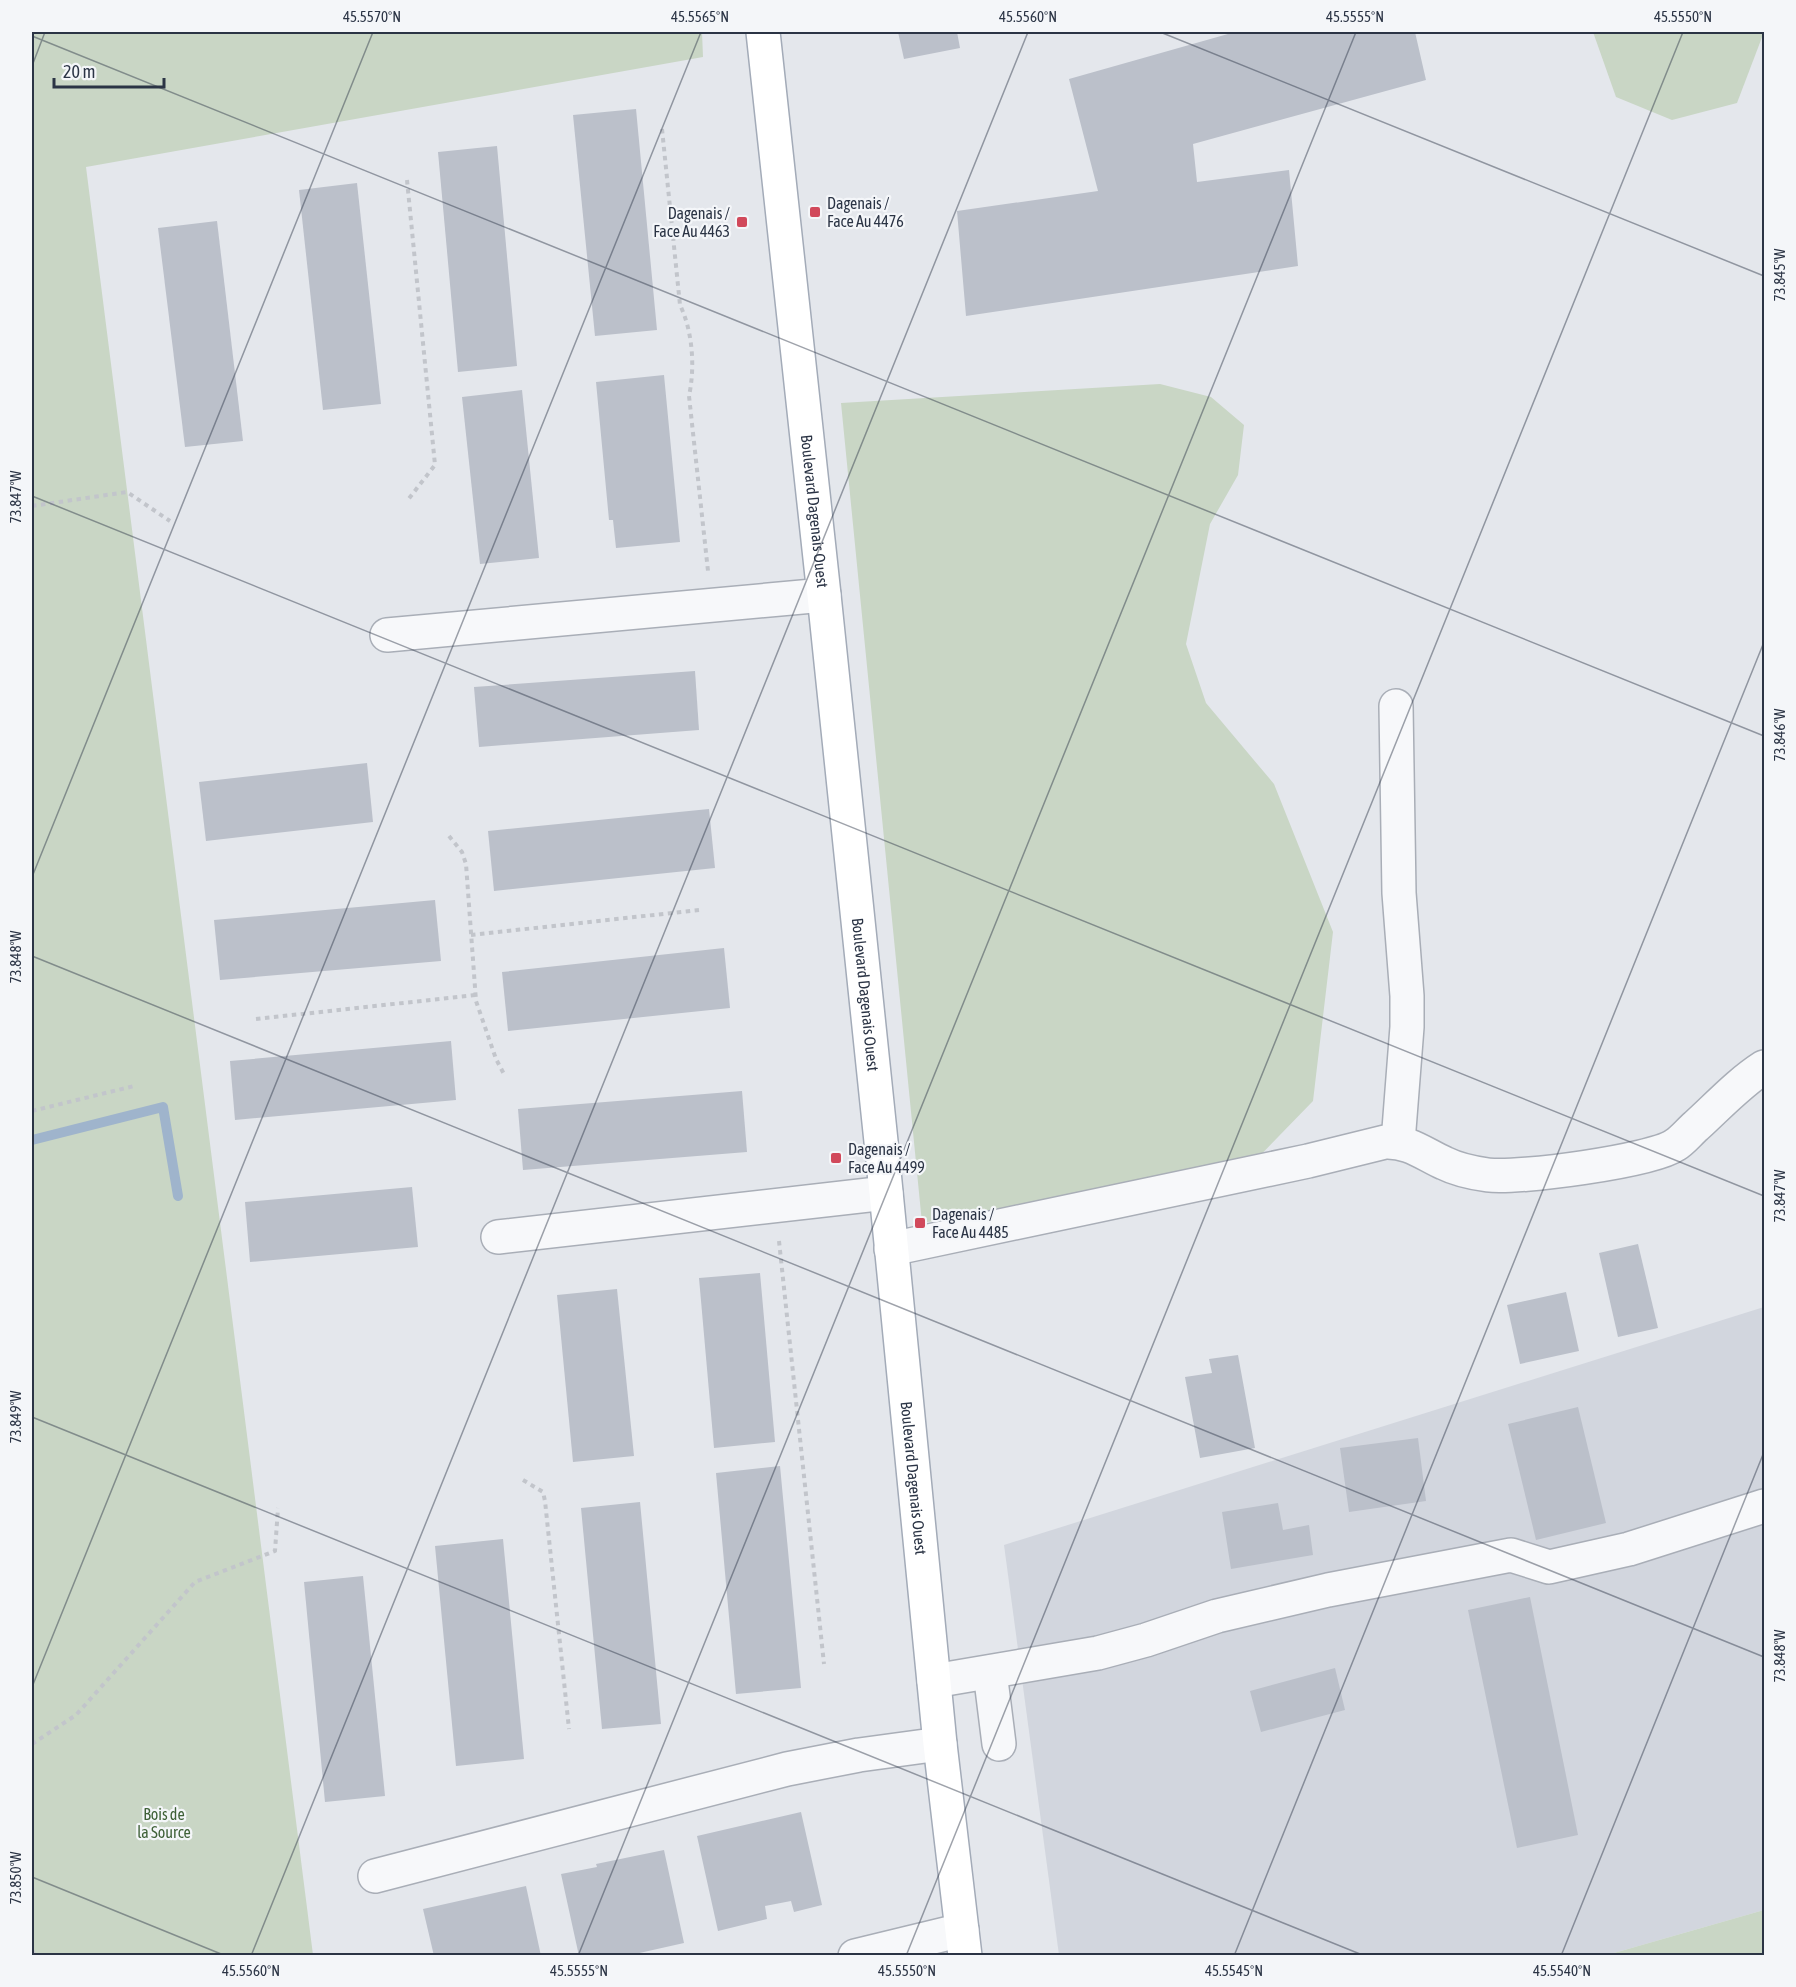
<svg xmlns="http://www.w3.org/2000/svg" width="1796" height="1987" font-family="'Asap Condensed',sans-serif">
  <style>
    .built { fill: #d2d6de }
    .green { fill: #c9d6c5 }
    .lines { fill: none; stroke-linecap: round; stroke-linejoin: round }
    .stream { stroke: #9fb4cc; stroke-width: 10 }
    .building { fill: #bbc0ca }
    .minor-casing { stroke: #a9aeb7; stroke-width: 36 }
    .major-casing { stroke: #a3abb8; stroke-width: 36 }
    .path { stroke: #c2c5cb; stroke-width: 4; stroke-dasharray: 4.5 4.5; stroke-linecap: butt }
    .minor { stroke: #f7f8fa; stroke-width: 33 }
    .major { stroke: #fff; stroke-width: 33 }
    .ticks { fill: none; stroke: #2b3445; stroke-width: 1.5; stroke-opacity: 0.45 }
    .poi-dot { fill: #d1495b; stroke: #f4f6f9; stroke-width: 2 }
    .labels { text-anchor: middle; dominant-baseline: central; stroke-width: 4.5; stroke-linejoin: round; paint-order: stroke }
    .poi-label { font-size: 16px; fill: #2b3445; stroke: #f4f6f9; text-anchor: start }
    .street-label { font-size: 16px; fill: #2b3445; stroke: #f4f6f9 }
    .park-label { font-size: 16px; fill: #3f6138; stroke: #f4f6f9 }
    .neatline { fill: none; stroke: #2b3445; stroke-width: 2 }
    .ticks-label { font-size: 15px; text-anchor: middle; fill: #2b3445 }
  </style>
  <rect width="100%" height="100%" fill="#e4e7ec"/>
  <path class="built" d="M1764,1307V1910L1607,1955H1059L1004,1545Z"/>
  <g class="green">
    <path d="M32,32H702L703,57L86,167L313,1955H32Z"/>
    <path d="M1593,32H1764L1737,103L1672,120L1616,97Z"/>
    <path d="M1160,384L1211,397L1244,425L1238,475L1210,524L1186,644L1206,703L1274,784L1333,932L1313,1101L1249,1167L922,1223L841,403Z"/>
    <path d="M1764,1910V1955H1607Z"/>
  </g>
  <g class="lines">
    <path class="stream" d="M32,1140L163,1107L178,1196"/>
  </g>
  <g class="building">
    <path d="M898,32H957L960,48L904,59Z"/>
    <path d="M1235,32H1415L1426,80L1193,144L1197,182L1289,170L1298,266L966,316L957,211L1098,191L1069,79Z"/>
    <path d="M636,109L657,330L595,336L573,115Z"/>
    <path d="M497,146L517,366L458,372L438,152Z"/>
    <path d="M357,183L381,404L323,410L299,190Z"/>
    <path d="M217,221L243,441L185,447L158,228Z"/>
    <path d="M664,375L680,542L616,548L613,520H609L596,382Z"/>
    <path d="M522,390L539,558L480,564L462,397Z"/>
    <path d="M695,671L699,730L479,747L474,687Z"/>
    <path d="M367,763L373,822L206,841L199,782Z"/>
    <path d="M709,809L715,868L494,891L488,831Z"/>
    <path d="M435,900L441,961L220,980L214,920Z"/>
    <path d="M724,948L730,1008L508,1031L502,972Z"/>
    <path d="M451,1041L456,1100L235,1120L230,1061Z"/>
    <path d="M742,1091L747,1152L523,1170L518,1109Z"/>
    <path d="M412,1187L418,1247L250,1262L245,1202Z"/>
    <path d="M1638,1244L1658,1328L1618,1337L1599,1253Z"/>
    <path d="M760,1273L775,1442L714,1448L699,1278Z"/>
    <path d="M617,1289L634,1456L573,1462L557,1295Z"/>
    <path d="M1566,1292L1579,1351L1520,1364L1507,1305Z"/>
    <path d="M1238,1355L1255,1448L1200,1458L1185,1377L1212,1373L1209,1359Z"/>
    <path d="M1578,1407L1606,1523L1536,1540L1508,1424Z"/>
    <path d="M1418,1438L1426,1501L1349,1512L1340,1448Z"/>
    <path d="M780,1466L801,1688L736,1694L716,1473Z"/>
    <path d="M640,1502L661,1724L602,1729L581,1508Z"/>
    <path d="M1278,1503L1283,1530L1309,1525L1313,1555L1231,1569L1222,1512Z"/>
    <path d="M503,1539L524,1759L456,1766L435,1546Z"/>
    <path d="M363,1576L385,1796L325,1802L304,1582Z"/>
    <path d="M1530,1597L1578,1835L1517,1848L1468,1610Z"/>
    <path d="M1335,1668L1345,1710L1261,1732L1250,1691Z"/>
    <path d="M801,1812L822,1905L794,1912L791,1901L765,1906L767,1919L718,1931L697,1836Z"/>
    <path d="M664,1850L684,1943L626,1956H579L561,1874L597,1867L596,1864Z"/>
    <path d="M526,1886L541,1956H434L423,1909Z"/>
  </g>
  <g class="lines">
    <defs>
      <g id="minor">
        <path d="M387,635L824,595"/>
        <path d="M1396,706L1399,893L1407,996V1027L1398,1142"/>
        <path d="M498,1237L886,1193"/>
        <path d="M891,1249L1308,1161L1385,1142C1409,1141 1424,1154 1444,1163C1458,1170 1473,1173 1488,1175C1518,1179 1652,1161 1675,1145C1683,1140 1689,1132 1696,1126C1718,1106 1739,1083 1764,1067"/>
        <path d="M990,1672L999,1744"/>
        <path d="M934,1681L1098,1653L1146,1640L1217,1616L1328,1590L1511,1555L1549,1567L1629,1549L1764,1506"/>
        <path d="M375,1876L787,1769L859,1755L940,1744"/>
        <path d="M855,1956L962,1930"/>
      </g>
      <g id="major">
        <path id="s1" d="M763,32L824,595L882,1151L940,1744L965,1956"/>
      </g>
    </defs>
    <use href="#minor" class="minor-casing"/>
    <use href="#major" class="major-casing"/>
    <g class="path">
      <path d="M662,129L680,305C693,332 695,368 689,396L708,571"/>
      <path d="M407,180L435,465L407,501"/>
      <path d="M32,506L127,492L170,521"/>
      <path d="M449,836L462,852L466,864L476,1001L496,1059L505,1076"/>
      <path d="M471,935L699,910"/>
      <path d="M256,1019L476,995"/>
      <path d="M32,1111L134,1086"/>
      <path d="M779,1241L824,1664"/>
      <path d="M523,1480L543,1492L545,1501L569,1729"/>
      <path d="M32,1744L76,1715L195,1582L275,1551L278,1508"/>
      <path d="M32,1950L35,1956"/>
    </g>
    <use href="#minor" class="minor"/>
    <use href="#major" class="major"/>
  </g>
  <path class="ticks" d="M1160,32L1764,276M32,36L1764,736M32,66L45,32M32,496L1764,1196M32,877L373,32M32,956L1764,1657M32,1417L1365,1956M32,1687L701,32M32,1877L226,1956M251,1956L1028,32M578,1956L1356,32M906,1956L1683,32M1234,1956L1764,642M1561,1956L1764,1452"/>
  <g class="poi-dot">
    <rect x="809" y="206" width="12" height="12" rx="3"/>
    <rect x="736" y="216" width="12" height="12" rx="3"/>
    <rect x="830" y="1152" width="12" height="12" rx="3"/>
    <rect x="914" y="1217" width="12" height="12" rx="3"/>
  </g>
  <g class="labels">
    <g class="poi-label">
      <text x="827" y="203">Dagenais /<tspan x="827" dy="18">Face Au 4476</tspan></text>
      <text x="730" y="213" text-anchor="end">Dagenais /<tspan x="730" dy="18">Face Au 4463</tspan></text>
      <text x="848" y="1149">Dagenais /<tspan x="848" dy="18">Face Au 4499</tspan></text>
      <text x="932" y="1214">Dagenais /<tspan x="932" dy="18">Face Au 4485</tspan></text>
    </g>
    <g class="street-label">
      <text stroke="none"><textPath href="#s1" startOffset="482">Boulevard Dagenais Ouest</textPath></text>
      <text stroke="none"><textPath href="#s1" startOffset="968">Boulevard Dagenais Ouest</textPath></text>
      <text stroke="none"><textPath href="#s1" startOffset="1454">Boulevard Dagenais Ouest</textPath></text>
    </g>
    <g class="park-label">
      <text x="164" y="1814">Bois de<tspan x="164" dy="18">la Source</tspan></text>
    </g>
  </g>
  <rect width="1796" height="1987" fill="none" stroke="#f4f6f9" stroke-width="66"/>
  <path d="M54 78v9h110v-9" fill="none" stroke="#2b3445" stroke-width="3"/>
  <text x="63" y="78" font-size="18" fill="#2b3445" stroke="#f4f6f9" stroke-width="4.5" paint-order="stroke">20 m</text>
  <rect x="33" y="33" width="1730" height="1921" class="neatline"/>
  <g class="ticks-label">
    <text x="372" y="22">45.5570°N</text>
    <text x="700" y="22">45.5565°N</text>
    <text x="1028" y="22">45.5560°N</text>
    <text x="1355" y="22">45.5555°N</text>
    <text x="1683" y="22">45.5550°N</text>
    <text transform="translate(1780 275) rotate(-90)" y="5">73.845°W</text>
    <text transform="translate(16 497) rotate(-90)" y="5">73.847°W</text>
    <text transform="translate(1780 735) rotate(-90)" y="5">73.846°W</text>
    <text transform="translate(16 957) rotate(-90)" y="5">73.848°W</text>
    <text transform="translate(1780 1196) rotate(-90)" y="5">73.847°W</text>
    <text transform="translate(16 1417) rotate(-90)" y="5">73.849°W</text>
    <text transform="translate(1780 1656) rotate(-90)" y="5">73.848°W</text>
    <text transform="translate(16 1878) rotate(-90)" y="5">73.850°W</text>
    <text x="251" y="1976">45.5560°N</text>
    <text x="579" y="1976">45.5555°N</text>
    <text x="907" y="1976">45.5550°N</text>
    <text x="1234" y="1976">45.5545°N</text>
    <text x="1562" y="1976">45.5540°N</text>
  </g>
</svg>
